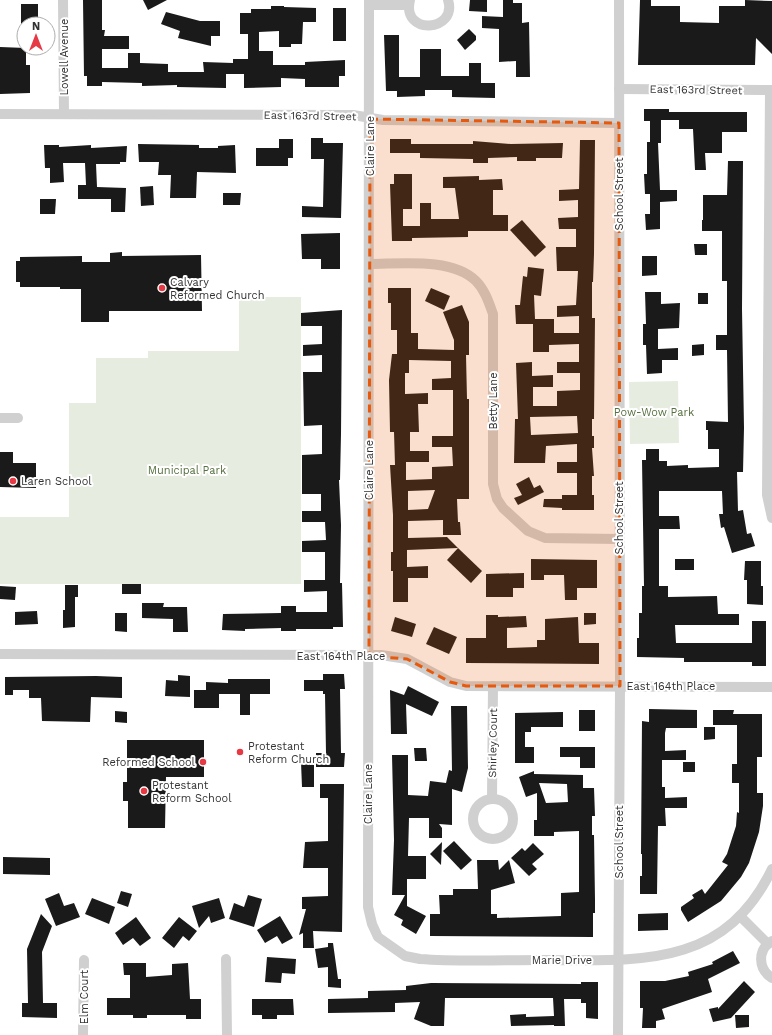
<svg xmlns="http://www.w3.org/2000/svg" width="772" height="1035" font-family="'Work Sans',sans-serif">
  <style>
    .green { fill: #e6ecdf }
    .building { fill: #1a1a1a; fill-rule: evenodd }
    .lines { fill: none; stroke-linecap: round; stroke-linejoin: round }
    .minor { stroke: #d0d0d0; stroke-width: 10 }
    .marked { fill: #e8590c; fill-opacity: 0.2; stroke: #e8590c; stroke-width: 3; stroke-dasharray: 8 5; stroke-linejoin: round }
    .poi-dot { fill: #e63946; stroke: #fff; stroke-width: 1.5 }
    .labels { text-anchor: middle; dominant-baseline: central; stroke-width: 4; stroke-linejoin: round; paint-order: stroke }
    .street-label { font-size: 11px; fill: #333; stroke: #fff }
    .poi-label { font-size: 11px; fill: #333; stroke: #fff; text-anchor: start }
    .park-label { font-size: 11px; fill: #56703f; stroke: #fff }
  </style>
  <rect width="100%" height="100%" fill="#fff"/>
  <g class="green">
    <path d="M239,297H301V584H0V517H69V403H96V358H148V351H239Z"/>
    <path d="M678,381L679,443L630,444L629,382Z"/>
  </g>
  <g class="building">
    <path d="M83,0H102V30H105L104,36H129V49H102V68H128V53H140V63L168,64V72H204L203,62L233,63V59H248V34H240V13H251V9H271V6H284V7L316,8V22H303L302,44H291V47H279V31L259,32V51H273V65H305V62L345,60V76H339V87H305V79L281,78V87L244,88V74H226V88L177,87V85L142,86V83L102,82V86H87V76H84Z"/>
    <path d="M143,0H167L148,10Z"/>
    <path d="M470,0H487V12L469,11Z"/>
    <path d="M503,0H513V3H522V23L529,22L530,77H516V61L499,62V29L482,28V16L503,17Z"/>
    <path d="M640,0H651V6H680V22L719,23V6H745V0L772,1V54L756,38L755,65H638Z"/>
    <rect x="21" y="4" width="17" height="20"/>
    <rect x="333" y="8" width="13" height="33"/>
    <path d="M166,12L200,21H220V36H211V46L178,38L180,31L161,24Z"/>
    <path d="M469,29L476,36V40L465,50L457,40Z"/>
    <path d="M384,35H399V77H420V49H441V76H469V63H481V83H495V98L452,97V90H425V96L397,97V91H386Z"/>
    <path d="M0,47L26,48V65H30V93L0,94Z"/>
    <path d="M644,109H669V112H747V132H722V153H705L706,170H695L693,129H679V120H661V143H658L660,190H677V201L660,202V229L646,230L645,214H650V194H645L644,174H647V142H650V121H644Z"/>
    <path d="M311,138H323V143H343L341,218L302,217V206L323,207L324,159H311Z"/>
    <path d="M279,139H293V158H288V166H256V148H279Z"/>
    <path d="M390,139H411V144H473V141L511,144L563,143L562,158H536V161H517V157L488,158V163H473V159L420,158V153H390Z"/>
    <path d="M580,140H595L594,254L593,282H592V318H595L594,419H592V436H594V448H592L594,476H592V495H594V510H562V508L543,507L544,499H562V495H577V473H557V462H577V444L546,446L545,463H514L515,419H518L516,363L532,362V376L553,375V387H533V406H557V391L580,390V373H557V362H579V344L549,345V352H533V324H516L515,305H520L523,276L527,277L528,267L544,269L541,296L534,295L535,319H554V333H579V316L557,317V306L576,305L578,271H557L556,247H576V229H559L558,218L578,217V200L559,201V190L579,189ZM577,416L578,433L531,435L530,417Z"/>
    <path d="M138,144L199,145V148H218V146L235,145L236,173L197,172L196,198H170L171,175H158L159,162H139Z"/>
    <path d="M44,145H59V147L91,145V148L127,146L126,162H120V164H96L97,187L126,188L125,212H111V199H78V185H86L85,163H63L64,182L50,183V168H45Z"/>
    <path d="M728,161H743L742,309L744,428L743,472H737L738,511L743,510L747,534L751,533L755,546L732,553L724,527L721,528L719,514H723L722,491H659V516H679L680,529H659V586H668V597L717,596L718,614H739V625H675L676,643H752V621H766V666H752V662H684V658L637,657V638H639V613H642V586H644L642,460H646V449H659V461H667V466L688,465V468L719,467V449H708V430H706V421L728,422L727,350H716V335H727V281H722V231H702V220H703V195H727Z"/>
    <path d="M394,174H412V209H403V226H420V203H431V219H459L455,188H443V177L479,176V180L502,179L503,190H493V215H508V231H468V237L412,238V241H392L390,184H394Z"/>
    <path d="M153,186L154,205L141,206L140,187Z"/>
    <path d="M223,193H241L240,205H223Z"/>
    <path d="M40,199H56L55,214H40Z"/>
    <path d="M522,220L546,247L535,257L510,230Z"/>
    <path d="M340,233V269H321V259H302L301,234Z"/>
    <path d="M694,244H707V255H695Z"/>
    <path d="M122,252V256L201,255L202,311H109V322H81V289H60V287H20V282H16V261H20V257L82,256V262H110V253Z"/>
    <path d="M642,256H657V275L642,276Z"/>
    <path d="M388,288H411V335V333H418V349L454,350V340L443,312L462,305L469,322V355H466L467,399H469V499H457L458,522H460L461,535H443V520L408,521V538L447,537L458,548L407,550V567L428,566V578H408V602H393V571H391V552H393V515L390,465H395L394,432H390L389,380L392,354H397V330H391V303H388ZM409,360L451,361V378L432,379V390H453V436H432V447H452L453,466L432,467V479L406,480V462H429V451H410V432H419L418,404H428V393L405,394V373H409ZM435,490L428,509L408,510V491Z"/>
    <path d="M431,288L450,296L444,310L425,301Z"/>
    <path d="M645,292H661V304L680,303L679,328L658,329V349L678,348V360H662V373L647,374L646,345H643V324H646Z"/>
    <rect x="698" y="293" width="10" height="11"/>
    <path d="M342,310L341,434L340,480H339L341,525L340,583H342L343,627H333V629H296V631H281V628L245,629V631L222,630L223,614L281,613V606H296V612H327V591L304,592V580H325V552H302V541L326,540L325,522H302V511H321V494H302V455L322,454V425L304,426L303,372H322V355L303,356V345L322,344V326H301V313Z"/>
    <path d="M704,344V355L692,356V345Z"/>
    <path d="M0,452H13V463H36V488L0,487Z"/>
    <path d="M529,477L534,488L540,485L544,492L518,505L514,498L522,495L516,484Z"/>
    <path d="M458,548L482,571L471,583L447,560Z"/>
    <path d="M531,559L597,560V588H577V600H565L564,575H544V580H531Z"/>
    <rect x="675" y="559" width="19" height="11"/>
    <path d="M745,561H761V586H763V605L747,604V580H744Z"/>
    <path d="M524,573V588H513V597H486V574Z"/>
    <rect x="122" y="584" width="19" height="10"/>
    <path d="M65,585H78V597H75V627L63,628V610H65Z"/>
    <path d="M0,586L16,587L15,600L0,599Z"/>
    <path d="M142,603H164L163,607H187L188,632H173V619L142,618Z"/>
    <path d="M37,611L38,624L15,625V612Z"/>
    <path d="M115,613H127V632L115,631Z"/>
    <path d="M584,613H596V624L584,625Z"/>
    <path d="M486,615H498V617L526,616L527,627L507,628V648L537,647V640H545V619L578,617L579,643H599V664L466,663V638H486Z"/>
    <path d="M395,617L416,624L412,637L391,631Z"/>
    <path d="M434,627L457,637L449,654L426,644Z"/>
    <path d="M323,674H344L345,689H340L341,753H345L344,767H316V753H326L325,694H323V691H304V680H323Z"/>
    <path d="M178,675L190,676V697L165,696L166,680L178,681Z"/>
    <path d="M96,676L122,677V698L91,697L90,722L42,721L41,698H29V690H13V695H5V677Z"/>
    <path d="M228,679H270V694H250V715H240V694H219V708H194V690H206V682L228,683Z"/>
    <path d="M408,686L439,702L432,716L406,704L407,734H391L390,690L404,695Z"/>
    <path d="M451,706H467L468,768L462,792L452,789V825L439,824L442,828V838H429V818H409L408,856H426V879H407V906L426,916L416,934L401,925L403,920L394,915L405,895H392L394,840L392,755H408V795L428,796L430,781L446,783L449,770L452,771Z"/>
    <path d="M649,709L697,710V728H666L665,733V751L686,750V760H662V787H665V798L687,797V808H665L666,826H658L657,894H640V876H642V854H641L642,721L649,722Z"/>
    <rect x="579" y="710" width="16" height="21"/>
    <path d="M713,710H734L733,714H762V757H757V793H763V806L759,832L749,863L741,877L721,901L688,922L681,910V907L694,898L692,895L702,889L705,894L728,865L722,862L727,854L736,826L737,812L739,813V783H732V764H737V725H713Z"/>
    <path d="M115,711L127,712V723L115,722Z"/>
    <path d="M563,712V727H531V732H525V747H534V763H515V713Z"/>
    <path d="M704,727H715V739L704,740Z"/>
    <path d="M127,740H204V777H166L165,828H128V801H123V782H127Z"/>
    <path d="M560,747H595V768H580V757H560Z"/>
    <path d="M414,748H426L427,761H415Z"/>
    <path d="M301,762H314V787H302Z"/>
    <rect x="683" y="762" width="12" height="10"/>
    <path d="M534,771V774L583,775V788H594L595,816H592V835H594L595,900V913H593V937L430,936V914H440L439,895H453V889H478L477,860H498L499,870L509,860L515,883L491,890V914H497V918L561,916V893L579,892V831L554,832V836H534V820H537V793L526,797L519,777ZM539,783L567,784L568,802L546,803Z"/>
    <path d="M320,784H344L342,932L313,931L314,948H303V933L299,935L306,909H302V897L328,896V868H303L305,842L328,841V798H320Z"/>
    <path d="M454,841L472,860L461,870L443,851Z"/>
    <path d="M442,842L441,865L430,854Z"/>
    <path d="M533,843L544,854L532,864L537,869L529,876L511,858L522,848L525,851Z"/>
    <path d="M3,857L50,858V875L3,874Z"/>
    <path d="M121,891L132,894L128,907L117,903Z"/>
    <path d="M59,893L64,906L74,903L80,917L56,926L45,899Z"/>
    <path d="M248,895L262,899L254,927L229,919L234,903L244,907Z"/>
    <path d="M92,898L115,907L109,924L85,914Z"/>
    <path d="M219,898L225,918L211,923L209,916L199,928L192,906Z"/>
    <path d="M668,913V930L638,931V914Z"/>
    <path d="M41,914L52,926L42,952L43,1003H57V1018L22,1017V1003H28L27,949Z"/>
    <path d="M280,916L293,938L282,944L277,936L265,943L257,930Z"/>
    <path d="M136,917L151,938L140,946L133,938L123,945L115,933Z"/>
    <path d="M179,917L197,931L189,941L183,936L174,948L162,938Z"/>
    <path d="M328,943H333L338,979H341V988L328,987V967L318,968L315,949L328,947Z"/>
    <path d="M733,951L740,963L708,979L712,992L662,1009L665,1019L656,1021V1028H642L643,1008H640V981H665L689,976L688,972L713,964L712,962Z"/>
    <path d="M267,957L296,959L295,974L282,973L281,983L265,982Z"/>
    <path d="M123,963H146V977L172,975V964L188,963L190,999H201V1019H186V1015H147V1018H133V1015H107V998H130V975H124Z"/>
    <path d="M744,981L755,992L731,1018L713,1022L709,1009L718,1007V1009Z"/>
    <path d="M581,982H598V1019L586,1018V1003H581V999H564L565,1026H554V1025L511,1026L510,1015L526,1014V1017L554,1016L553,998H445L444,1026H431L414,1019L420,1002L395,1003V1012L328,1013V999L368,998V991L406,990V986L431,983L581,984Z"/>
    <path d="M252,999H293L294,1015H277V1019H262V1015H252Z"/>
    <path d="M735,1015H749V1027L736,1028Z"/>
  </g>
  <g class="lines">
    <g class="minor">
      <path d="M63,0L64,114"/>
      <path d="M369,0L368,907L372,924L378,937L405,956L420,959C460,962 501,960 541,960C637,960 723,970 772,869"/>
      <path d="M410,0C401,36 458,32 448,0"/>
      <path d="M369,5H409"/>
      <path d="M619,89L772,90"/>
      <path d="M770,91L767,495L772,518"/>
      <path d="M0,114L353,115L383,120L619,123"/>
      <path d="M369,264C400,264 452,257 476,281C485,290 489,303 493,314V484L497,499L503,508L528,531L545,538L619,539"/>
      <path d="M0,418H18"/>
      <path d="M0,654L381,655L407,659L450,682L466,686L772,687"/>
      <circle cx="493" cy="819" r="20"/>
      <path d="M492,799L493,686"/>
      <path d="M740,916L768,944"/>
      <path d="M772,941C757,950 758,969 772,978"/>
      <path d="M226,959L227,1035"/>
      <path d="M83,1035L84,960"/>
      <path d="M618,1035L620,686L619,0"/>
    </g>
  </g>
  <path class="marked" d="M370,119L619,123L620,686H466L450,682L407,659L369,656Z"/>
  <g class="poi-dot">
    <circle cx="162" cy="288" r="4"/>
    <circle cx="13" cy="481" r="4"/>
    <circle cx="240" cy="752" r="4"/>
    <circle cx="203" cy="762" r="4"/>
    <circle cx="144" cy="791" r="4"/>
  </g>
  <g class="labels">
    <g class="street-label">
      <text transform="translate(64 57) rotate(-90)">Lowell Avenue</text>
      <text transform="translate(696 90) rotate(1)">East 163rd Street</text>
      <text transform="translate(310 116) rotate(1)">East 163rd Street</text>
      <text transform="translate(370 146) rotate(-90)">Claire Lane</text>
      <text transform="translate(619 194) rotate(-90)">School Street</text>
      <text transform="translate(493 401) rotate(-90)">Betty Lane</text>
      <text transform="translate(369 470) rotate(-90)">Claire Lane</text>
      <text transform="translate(619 518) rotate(-90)">School Street</text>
      <text x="341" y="656">East 164th Place</text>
      <text x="671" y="686">East 164th Place</text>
      <text transform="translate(493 743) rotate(-89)">Shirley Court</text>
      <text transform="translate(368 794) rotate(-90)">Claire Lane</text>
      <text transform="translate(619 842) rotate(-90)">School Street</text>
      <text x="562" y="960">Marie Drive</text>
      <text transform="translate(84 997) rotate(-90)">Elm Court</text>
    </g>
    <g class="poi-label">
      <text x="170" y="282">Calvary<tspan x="170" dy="13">Reformed Church</tspan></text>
      <text x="21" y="481">Laren School</text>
      <text x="248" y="746">Protestant<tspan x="248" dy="13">Reform Church</tspan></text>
      <text x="195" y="762" text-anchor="end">Reformed School</text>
      <text x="152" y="785">Protestant<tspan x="152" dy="13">Reform School</tspan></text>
    </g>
    <g class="park-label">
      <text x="654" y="412">Pow-Wow Park</text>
      <text x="187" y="470">Municipal Park</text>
    </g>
  </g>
  <g transform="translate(36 36)"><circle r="19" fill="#ffffff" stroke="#adadad"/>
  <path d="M0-3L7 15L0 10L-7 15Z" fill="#e63946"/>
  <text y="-6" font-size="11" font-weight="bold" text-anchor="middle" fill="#333333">N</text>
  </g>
</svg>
